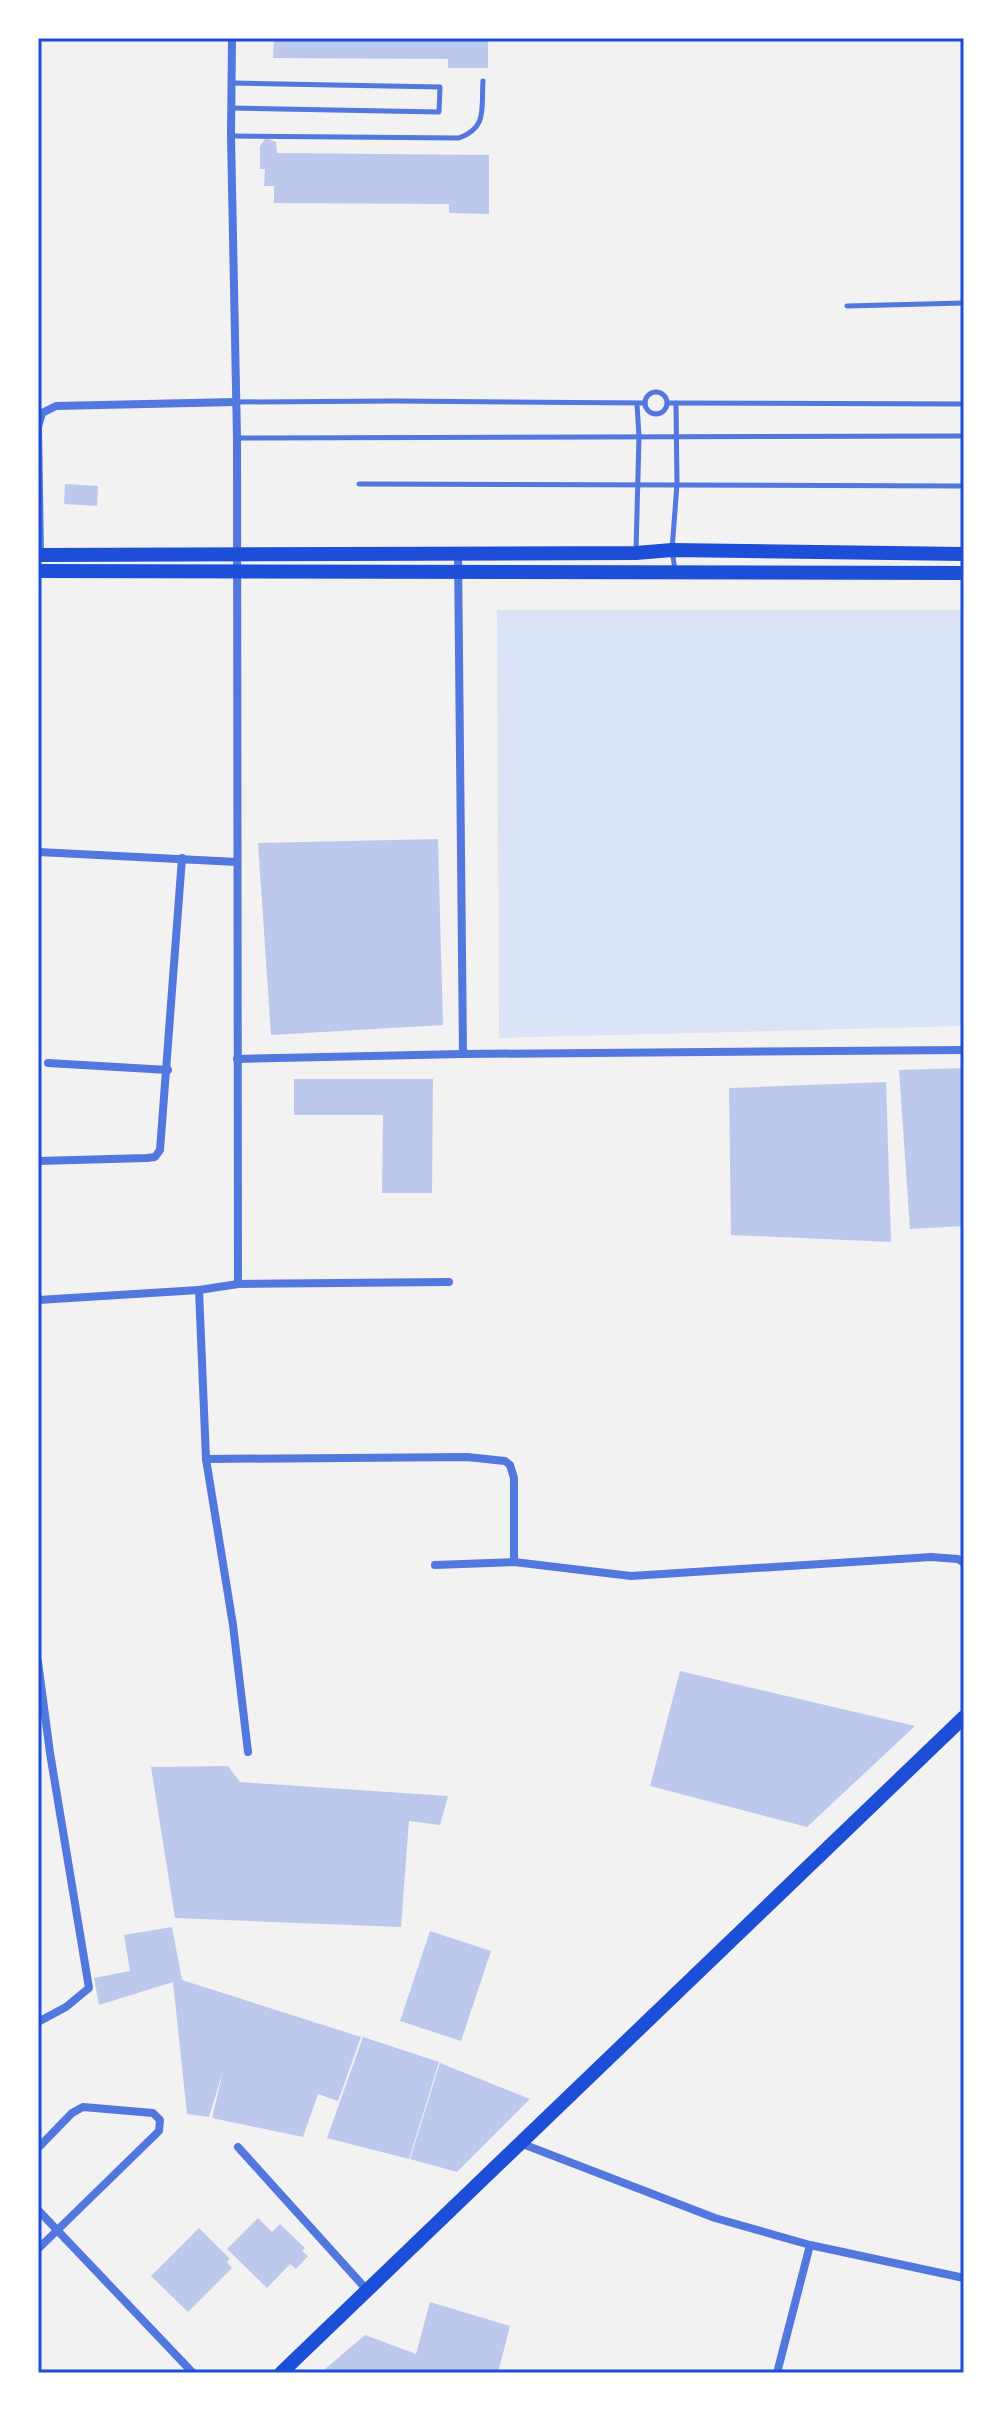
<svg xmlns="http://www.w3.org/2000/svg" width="1002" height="2411" font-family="'Titillium Web',sans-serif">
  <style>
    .green { fill: #dbe4f7 }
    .building { fill: #bdc9ec }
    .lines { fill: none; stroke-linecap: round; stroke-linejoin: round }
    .service { stroke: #5277de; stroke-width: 5 }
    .minor { stroke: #5277de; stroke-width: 8 }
    .secondary { stroke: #1d4ed8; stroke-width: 14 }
    .neatline { fill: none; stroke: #1d4ed8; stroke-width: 3 }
  </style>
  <rect width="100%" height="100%" fill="#f2f2f2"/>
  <path class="green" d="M497,610H964V1026L499,1038Z"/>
  <g class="building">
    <path d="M274,38H488V68H448V59L273,58Z"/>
    <path d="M266,138L276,142L277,153L489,155V214L449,213V204L274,203V186H264L265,169H260V146Z"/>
    <path d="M65,484L98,486L97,506L64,504Z"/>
    <path d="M438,839L443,1025L271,1035L258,843Z"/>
    <path d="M964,1068V1226L910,1229L899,1070Z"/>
    <path d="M294,1079H433L432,1193H382L383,1115H294Z"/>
    <path d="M886,1082L891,1242L731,1235L729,1088Z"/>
    <path d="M680,1671L915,1726L807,1827L650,1786Z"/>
    <path d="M228,1766L240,1782L448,1796L440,1825L409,1821L401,1927L175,1918L151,1767Z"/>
    <path d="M172,1927L182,1980L361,2037L338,2101L318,2094L303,2137L212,2118L223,2071L209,2117L187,2114L173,1982L99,2005L94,1978L130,1971L124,1935Z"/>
    <path d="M430,1931L491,1951L461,2041L400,2021Z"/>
    <path d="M363,2037L439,2062L409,2159L327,2138Z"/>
    <path d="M440,2063L530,2099L457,2172L410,2159Z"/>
    <path d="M258,2218L272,2232L280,2224L305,2248L302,2251L308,2256L296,2269L290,2264L267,2288L227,2249Z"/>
    <path d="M199,2228L230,2259L227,2262L232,2268L188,2312L151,2276Z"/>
    <path d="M430,2302L510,2326L498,2373H328L324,2370L365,2335L416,2354Z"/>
  </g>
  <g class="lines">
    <g class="service">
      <path d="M231,108L439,112L440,87L232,83"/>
      <path d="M231,136L459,138C488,127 481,109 483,81"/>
      <path d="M847,306L964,303"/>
      <circle cx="656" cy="403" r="11"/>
      <path d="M236,402L395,401L645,403"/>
      <path d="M668,403L964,404"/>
      <path d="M237,438L964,436"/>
      <path d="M359,484L964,486"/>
      <path d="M636,551L639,437L637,404"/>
      <path d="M675,570L672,550L677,484L676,403"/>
    </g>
    <g class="minor">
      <path d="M232,38L231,136L237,438L238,1284"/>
      <path d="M458,553L463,1054"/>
      <path d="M40,555L38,427L42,413L56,406L236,402"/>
      <path d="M38,852L237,862"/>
      <path d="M237,1059L463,1054L964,1050"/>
      <path d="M48,1063L168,1070"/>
      <path d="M38,1161L147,1158L155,1157L160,1150L182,858"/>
      <path d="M199,1290L206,1459L233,1625L248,1752"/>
      <path d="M38,1300L199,1290L238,1284L449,1282"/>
      <path d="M206,1459L467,1457L505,1461L510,1465L514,1478V1562"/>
      <path d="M435,1565L514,1562L631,1576L931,1557L958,1559L964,1563"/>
      <path d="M38,1662L50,1753L89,1988L66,2007L38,2022"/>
      <path d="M520,2143L715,2218L810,2245L964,2278"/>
      <path d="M238,2147L367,2290"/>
      <path d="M38,2148L72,2113L83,2107L153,2113L160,2120L159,2131L38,2249"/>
      <path d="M38,2210L193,2373"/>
      <path d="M777,2373L810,2245"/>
    </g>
    <g class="secondary">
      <path d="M38,555L636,553L672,550L964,554"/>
      <path d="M38,571L964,573"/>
      <path d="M281,2373L964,1717"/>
    </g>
  </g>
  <rect width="1002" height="2411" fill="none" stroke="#ffffff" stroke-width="80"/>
  <rect x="40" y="40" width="922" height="2331" class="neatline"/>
</svg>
